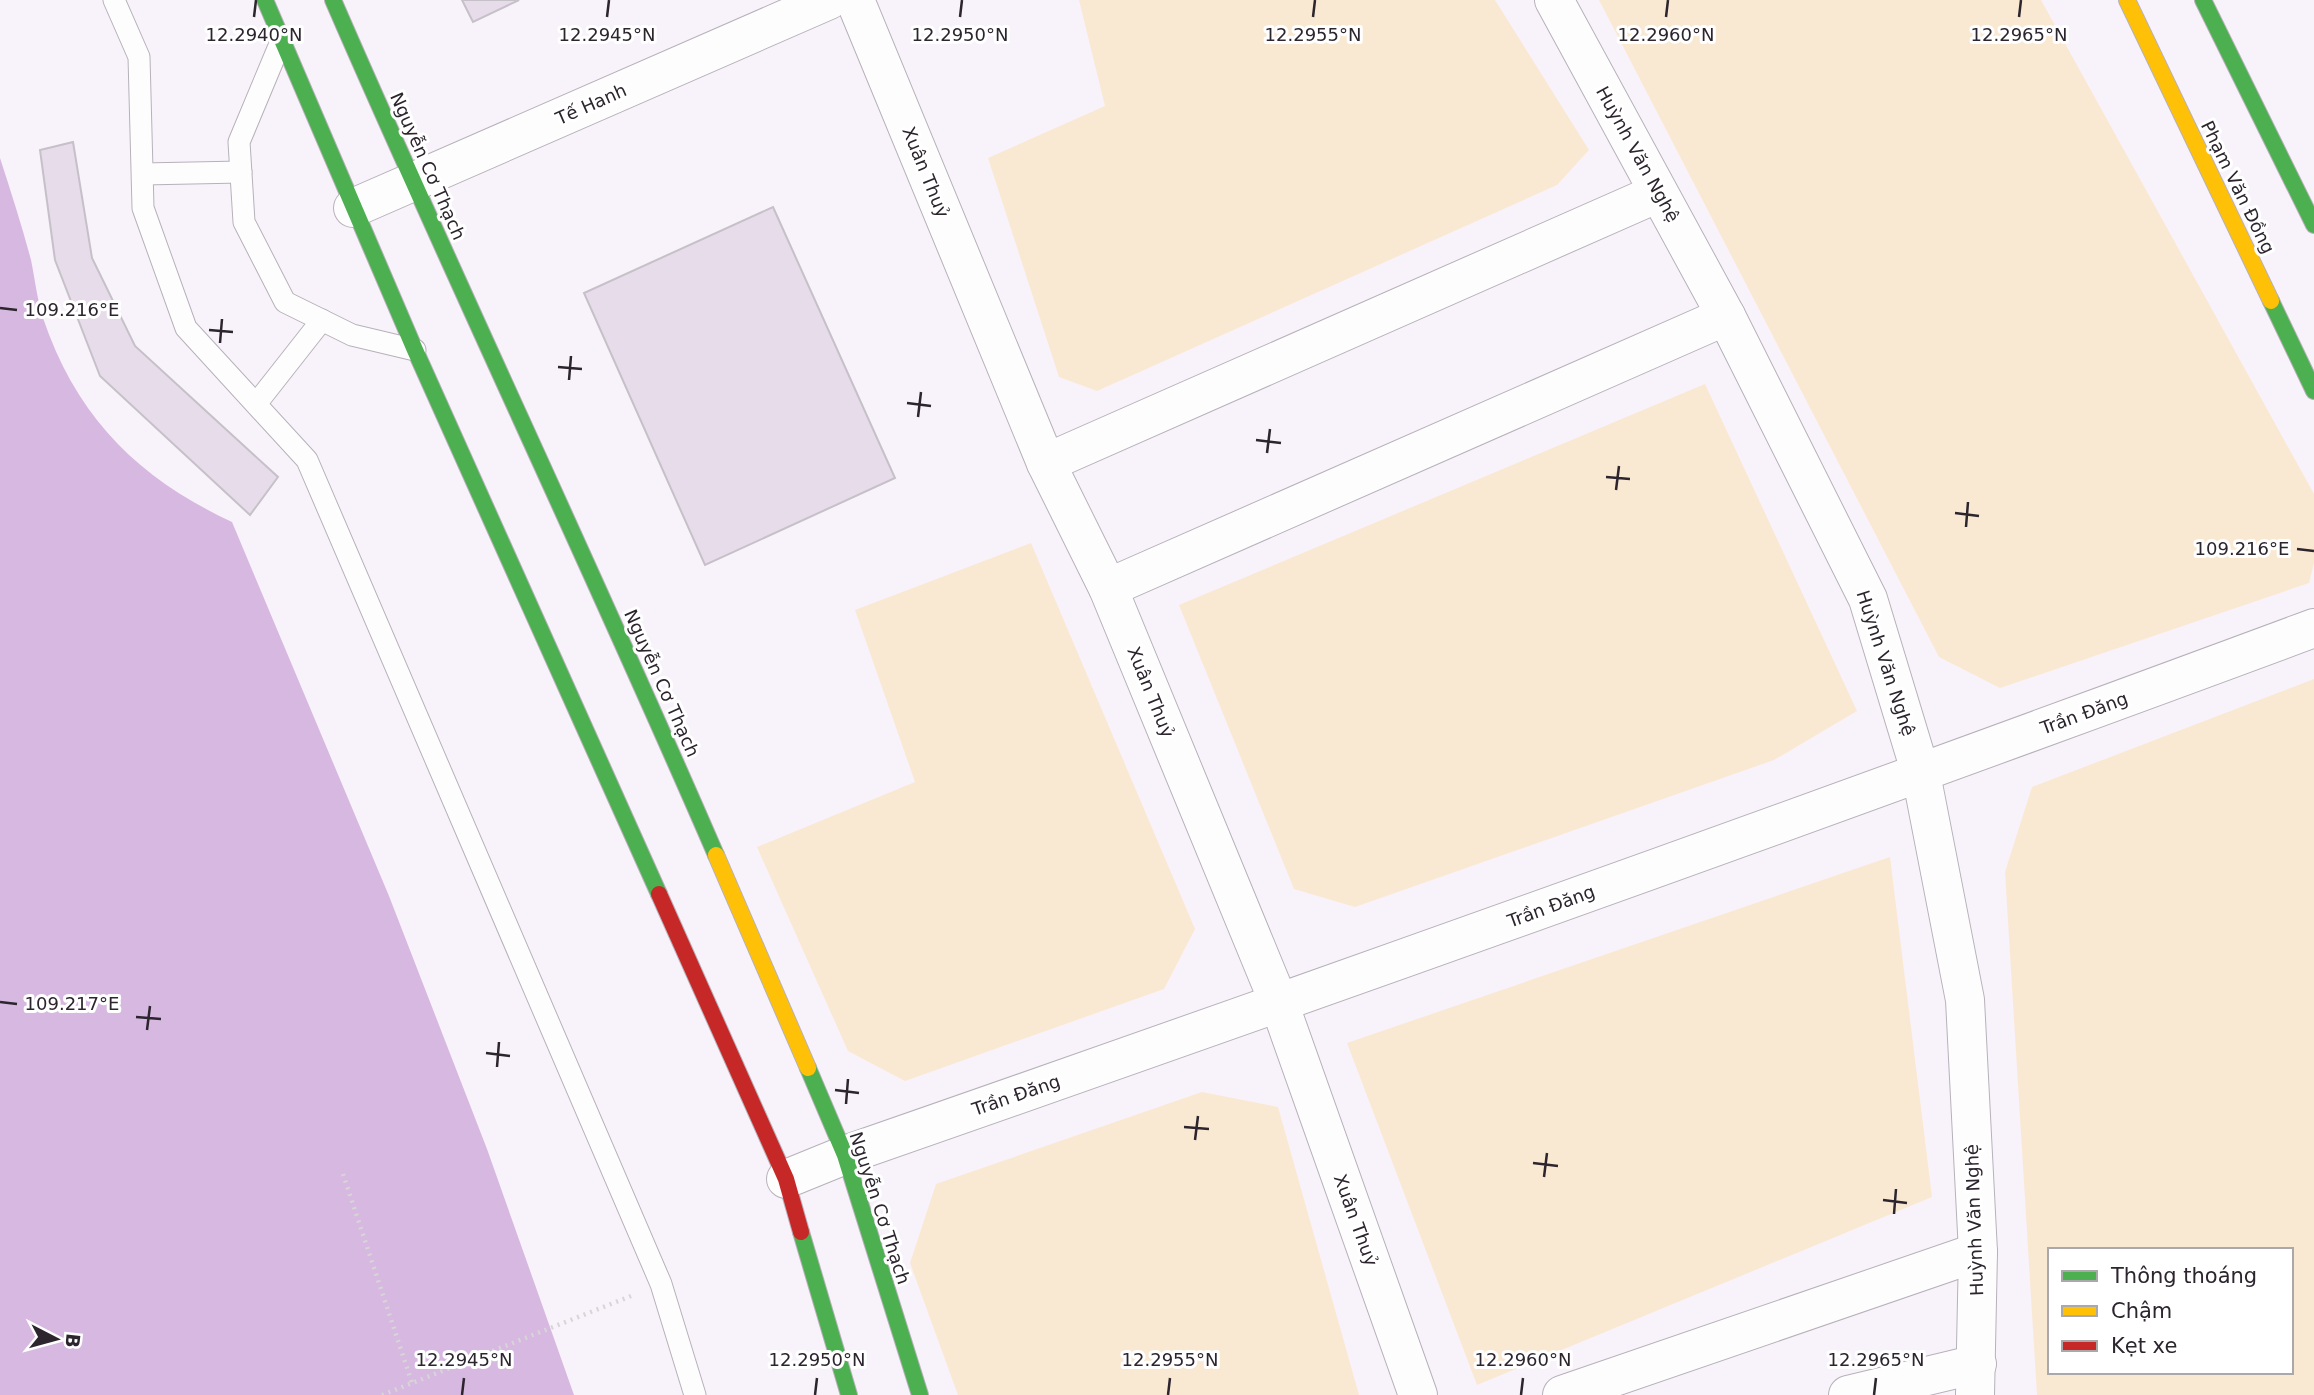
<svg xmlns="http://www.w3.org/2000/svg" width="2314" height="1395" font-family="'DejaVu Sans',sans-serif">
  <style>
    .green { fill: #fae9d2; fill-rule: evenodd }
    .water { fill: #d7b8e0 }
    .building { fill: #e7dcea; stroke: #c6c0c8; stroke-width: 2 }
    .lines { fill: none; stroke-linecap: round; stroke-linejoin: round }
    .lane-casing { stroke: #b7b1b9; stroke-width: 23 }
    .street-casing { stroke: #b7b1b9; stroke-width: 40 }
    .fast-casing { stroke: #b7b1b9; stroke-width: 18 }
    .slow-casing { stroke: #b7b1b9; stroke-width: 18 }
    .jam-casing { stroke: #b7b1b9; stroke-width: 18 }
    .path { stroke: #d7d5d7; stroke-width: 4.5; stroke-dasharray: 2 5; stroke-linecap: butt }
    .lane { stroke: #fefdfe; stroke-width: 21 }
    .street { stroke: #fefdfe; stroke-width: 38 }
    .fast { stroke: #4caf50; stroke-width: 16 }
    .slow { stroke: #ffc107; stroke-width: 16 }
    .jam { stroke: #c62828; stroke-width: 16 }
    .ticks { fill: none; stroke: #2c252e; stroke-width: 2.5 }
    .labels { text-anchor: middle; dominant-baseline: central; stroke-width: 6; stroke-linejoin: round; paint-order: stroke }
    .street-label { font-size: 18px; fill: #2c252e; stroke: #fff }
    .ticks-label { font-size: 18px; text-anchor: middle; fill: #2c252e; stroke: #fff; stroke-width: 6; stroke-linejoin: round; paint-order: stroke }
  </style>
  <rect width="100%" height="100%" fill="#f8f2fa"/>
  <g class="green">
    <path d="M1079,0H1495L1589,150L1557,185L1097,391L1059,377L988,158L1105,106Z"/>
    <path d="M1599,0H2041L2314,494V563L2309,583L2000,688L1939,657Z"/>
    <path d="M1705,384L1857,711L1774,760L1355,907L1294,889L1179,605Z"/>
    <path d="M1031,543L1195,929L1164,989L905,1081L848,1051L757,847L915,782L855,610Z"/>
    <path d="M2314,679V1395H2037L2005,872L2032,787ZM2050,1250H2291V1372H2050Z"/>
    <path d="M1890,857L1932,1197L1477,1385L1347,1043Z"/>
    <path d="M1202,1092L1278,1107L1359,1395H958L910,1263L936,1184Z"/>
  </g>
  <path class="water" d="M0,158C11,192 22,226 31,260C35,279 37,299 43,318C77,418 138,478 232,522L389,896L487,1149L574,1395H0Z"/>
  <g class="building">
    <path d="M462,0H519L473,22Z"/>
    <path d="M73,142L92,258L135,346L278,477L250,515L100,376L55,260L40,150Z"/>
    <path d="M773,207L895,478L705,565L584,293Z"/>
  </g>
  <g class="lines">
    <defs>
      <g id="lane">
        <path d="M114,0L139,57L143,208L186,328L307,460L661,1284L695,1395"/>
        <path d="M282,39L239,142L244,222L285,302L352,335L415,350"/>
        <path d="M143,174L241,172"/>
        <path d="M256,404L322,320"/>
      </g>
      <g id="street">
        <path d="M855,0L1046,463L1108,588L1279,1003L1418,1395"/>
        <path d="M1554,0L1726,316L1868,599L1921,774L1965,1000L1978,1252L1975,1395"/>
        <path d="M353,208L829,0"/>
        <path d="M1046,463L1658,193"/>
        <path d="M1108,588L1726,316"/>
        <path d="M786,1179L845,1155C1336,984 1826,809 2314,628"/>
        <path d="M1562,1395L1978,1252"/>
        <path d="M1848,1395L1977,1364"/>
      </g>
      <g id="fast">
        <path d="M265,0L415,350L659,894"/>
        <path d="M333,0C457,286 592,568 716,855"/>
        <path d="M2203,0L2314,225"/>
        <path d="M2271,301L2314,391"/>
        <path d="M808,1068L845,1155L920,1395"/>
        <path d="M801,1232L849,1395"/>
      </g>
      <g id="slow">
        <path d="M2127,0L2271,301"/>
        <path d="M716,855L808,1068"/>
      </g>
      <path id="jam" d="M659,894L786,1179L801,1232"/>
    </defs>
    <use href="#lane" class="lane-casing"/>
    <use href="#street" class="street-casing"/>
    <use href="#fast" class="fast-casing"/>
    <use href="#slow" class="slow-casing"/>
    <use href="#jam" class="jam-casing"/>
    <g class="path">
      <path d="M343,1174L412,1383"/>
      <path d="M382,1395L631,1296"/>
    </g>
    <use href="#lane" class="lane"/>
    <use href="#street" class="street"/>
    <use href="#fast" class="fast"/>
    <use href="#slow" class="slow"/>
    <use href="#jam" class="jam"/>
  </g>
  <path class="ticks" d="M254,17L256,0M607,17L609,0M960,17L962,0M1313,17L1315,0M1666,17L1668,0M2019,17L2021,0M0,308L17,310M209,330L233,332M220,343L222,319M558,367L582,369M569,380L571,356M907,403L931,406M918,417L921,392M1256,440L1281,443M1267,453L1270,429M1606,477L1630,479M1616,490L1619,466M1955,513L1979,516M1966,527L1968,502M2297,549L2314,551M0,1002L17,1004M136,1017L161,1019M147,1030L150,1006M486,1053L510,1056M497,1067L499,1042M835,1090L859,1093M846,1104L848,1079M1184,1127L1209,1129M1195,1140L1198,1116M1533,1163L1558,1166M1544,1177L1547,1153M1883,1200L1907,1203M1894,1214L1896,1189M462,1395L464,1378M815,1395L817,1378M1168,1395L1170,1378M1521,1395L1523,1378M1874,1395L1876,1378"/>
  <g class="labels">
    <g class="street-label">
      <text transform="translate(591 104) rotate(-24)">Tế Hanh</text>
      <text transform="translate(1638 154) rotate(61)">Huỳnh Văn Nghệ</text>
      <text transform="translate(428 166) rotate(66)">Nguyễn Cơ Thạch</text>
      <text transform="translate(926 172) rotate(68)">Xuân Thuỷ</text>
      <text transform="translate(2238 187) rotate(64)">Phạm Văn Đồng</text>
      <text transform="translate(1886 663) rotate(72)">Huỳnh Văn Nghệ</text>
      <text transform="translate(662 683) rotate(66)">Nguyễn Cơ Thạch</text>
      <text transform="translate(1151 692) rotate(68)">Xuân Thuỷ</text>
      <text transform="translate(2084 713) rotate(-20)">Trần Đăng</text>
      <text transform="translate(1551 906) rotate(-20)">Trần Đăng</text>
      <text transform="translate(1016 1095) rotate(-19)">Trần Đăng</text>
      <text transform="translate(880 1208) rotate(72)">Nguyễn Cơ Thạch</text>
      <text transform="translate(1356 1220) rotate(70)">Xuân Thuỷ</text>
      <text transform="translate(1974 1220) rotate(-92)">Huỳnh Văn Nghệ</text>
    </g>
  </g>
  <g class="ticks-label">
    <text x="254" y="41">12.2940°N</text>
    <text x="607" y="41">12.2945°N</text>
    <text x="960" y="41">12.2950°N</text>
    <text x="1313" y="41">12.2955°N</text>
    <text x="1666" y="41">12.2960°N</text>
    <text x="2019" y="41">12.2965°N</text>
    <text x="72" y="316">109.216°E</text>
    <text x="2242" y="555">109.216°E</text>
    <text x="72" y="1010">109.217°E</text>
    <text x="464" y="1366">12.2945°N</text>
    <text x="817" y="1366">12.2950°N</text>
    <text x="1170" y="1366">12.2955°N</text>
    <text x="1523" y="1366">12.2960°N</text>
    <text x="1876" y="1366">12.2965°N</text>
  </g>
  <rect x="2048" y="1248" width="245" height="126" fill="#ffffff" stroke="#aba8ab" stroke-width="2"/>
  <rect x="2062" y="1271" width="35" height="10" fill="#4caf50" stroke="#aba8ab" stroke-width="2"/>
  <text x="2111" y="1283" font-size="21" fill="#2c252e">Thông thoáng</text>
  <rect x="2062" y="1306" width="35" height="10" fill="#ffc107" stroke="#aba8ab" stroke-width="2"/>
  <text x="2111" y="1318" font-size="21" fill="#2c252e">Chậm</text>
  <rect x="2062" y="1341" width="35" height="10" fill="#c62828" stroke="#aba8ab" stroke-width="2"/>
  <text x="2111" y="1353" font-size="21" fill="#2c252e">Kẹt xe</text>
  <g transform="translate(56 1339) rotate(96)" stroke="#ffffff" stroke-width="5" paint-order="stroke">
  <path d="M0-5L12 26L0 18L-12 26Z" fill="#2c252e"/>
  <text y="-10" font-size="19" font-weight="bold" text-anchor="middle" fill="#2c252e">B</text>
  </g>
</svg>
